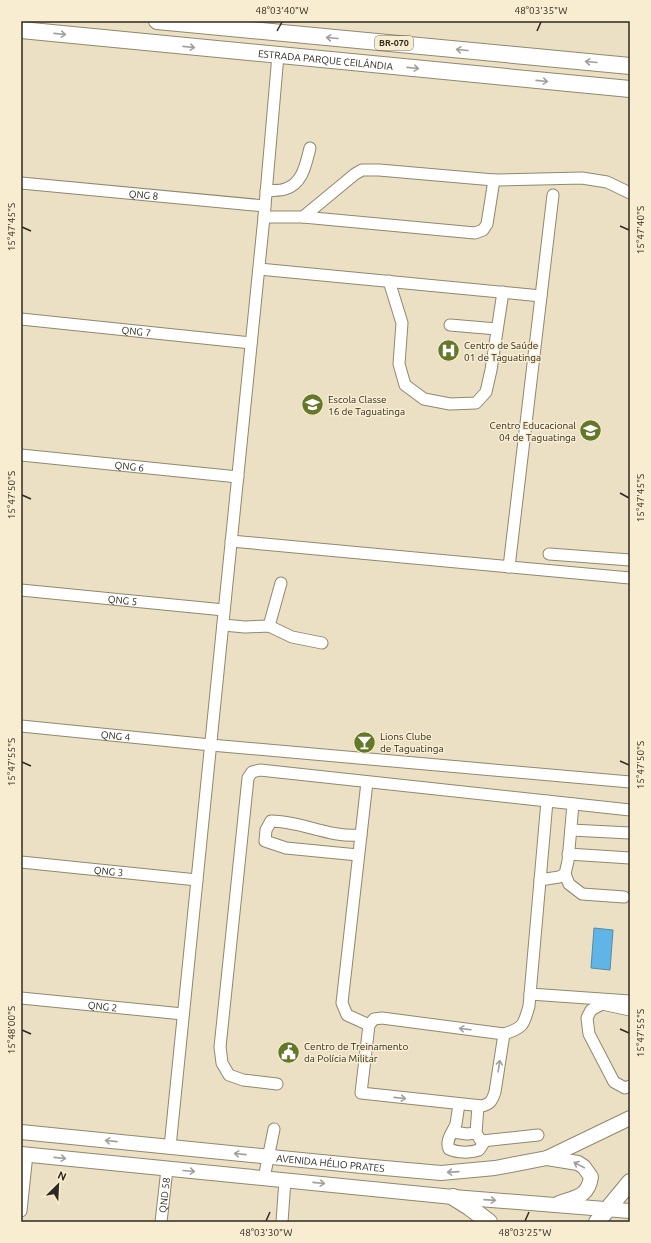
<svg xmlns="http://www.w3.org/2000/svg" width="651" height="1243" font-family="Ubuntu,sans-serif">
  <style>
    .water { fill: #61b5e6; stroke: #528bab }
    .lines { fill: none; stroke-linecap: round; stroke-linejoin: round }
    .minor-casing { stroke: #91876d; stroke-width: 13 }
    .major-casing { stroke: #91876d; stroke-width: 16 }
    .highway-casing { stroke: #91876d; stroke-width: 18 }
    .minor { stroke: #fff; stroke-width: 11 }
    .major { stroke: #fff; stroke-width: 14 }
    .highway { stroke: #fff; stroke-width: 16 }
    .oneway { stroke: #a19f9b }
    .ticks { fill: none; stroke: #2e2a20; stroke-width: 1.5 }
    .labels { text-anchor: middle; dominant-baseline: central; stroke-width: 3; stroke-linejoin: round; paint-order: stroke }
    .shield { fill: #f8edd1; stroke: #6b6455; stroke-width: 1 }
    .shield-label { font-size: 9px; font-weight: bold; fill: #2e2a20 }
    .street-label { font-size: 10px; fill: #2e2a20; stroke: #f8edd1 }
    .poi-label { font-size: 10px; fill: #2e2a20; stroke: #f8edd1; text-anchor: start }
    .neatline { fill: none; stroke: #2e2a20; stroke-width: 1.5 }
    .ticks-label { font-size: 10px; text-anchor: middle; fill: #2e2a20 }
  </style>
  <rect width="100%" height="100%" fill="#ebe0c4"/>
  <path class="water" d="M594,928L613,930L610,970L591,968Z"/>
  <g class="lines">
    <defs>
      <g id="minor">
        <path id="s1" d="M21,183L265,206"/>
        <path d="M266,191C272,190 280,191 285,189C303,184 306,163 310,148"/>
        <path d="M264,217H303L475,233L483,230L487,224L494,180"/>
        <path d="M303,217L355,174L362,170H379L494,180L582,178L607,182L630,193"/>
        <path d="M259,269L541,296"/>
        <path d="M389,281L402,323L399,364L405,385L424,399L450,404L476,403L486,392L491,370L503,292"/>
        <path id="s2" d="M21,319L251,343"/>
        <path d="M450,325L497,329"/>
        <path id="s3" d="M21,455L238,477"/>
        <path d="M231,541L630,578"/>
        <path d="M549,554L630,560"/>
        <path d="M509,567L553,195"/>
        <path id="s4" d="M21,590L224,610"/>
        <path d="M223,625L245,627L269,626L292,637L322,643"/>
        <path d="M269,626L281,583"/>
        <path id="s5" d="M21,726L211,745L630,782"/>
        <path d="M571,830L630,833"/>
        <path d="M361,835L342,1003L347,1015L369,1025"/>
        <path d="M568,854L630,858"/>
        <path d="M358,855L286,848L265,841L266,830L271,821C301,821 329,838 361,835L367,782"/>
        <path id="s6" d="M21,862L197,880"/>
        <path d="M565,874L569,884L582,894L624,897"/>
        <path d="M540,880L559,877L565,874L568,861L573,804"/>
        <path d="M530,994L630,1001"/>
        <path id="s7" d="M21,998L183,1014"/>
        <path d="M630,1010L602,1004L591,1010L587,1018L589,1034L614,1082L625,1088L630,1086"/>
        <path d="M504,1034L495,1092C492,1101 490,1104 482,1106L361,1093L369,1025L374,1019L382,1018L504,1034C523,1028 524,1025 529,1006L547,801"/>
        <path d="M277,1084L243,1080L229,1075L222,1063L220,1047L248,778L252,772L260,770L630,810"/>
        <path d="M459,1104C458,1111 457,1117 456,1124C453,1132 445,1140 449,1149C458,1153 470,1153 479,1150L483,1144L476,1133L478,1106"/>
        <path d="M453,1132L467,1134L476,1133"/>
        <path d="M482,1141L538,1135"/>
        <path d="M170,1147L264,217L278,55"/>
        <path d="M264,1178L274,1129"/>
        <path d="M21,1211L27,1154"/>
        <path id="s8" d="M161,1222L167,1169"/>
        <path d="M282,1222L285,1180"/>
      </g>
      <g id="major">
        <path id="s9" d="M21,1132L362,1166L441,1173L495,1168L547,1158L630,1118"/>
        <path d="M21,1154L453,1197L630,1211"/>
        <path d="M547,1158L578,1163L584,1167L591,1177C588,1197 576,1197 559,1203"/>
      </g>
      <g id="highway">
        <path d="M157,21L630,66"/>
        <path id="s10" d="M21,30L630,89"/>
        <path d="M453,1197L469,1207L489,1222"/>
        <path d="M597,1222L630,1182"/>
      </g>
    </defs>
    <use href="#minor" class="minor-casing"/>
    <use href="#major" class="major-casing"/>
    <use href="#highway" class="highway-casing"/>
    <use href="#minor" class="minor"/>
    <use href="#major" class="major"/>
    <use href="#highway" class="highway"/>
  </g>
  <defs><path id="oneway-shaft" d="M-6 0H5M1.5-3L5.5 0L1.5 3" fill="none" stroke-width="1.6" stroke-linecap="round" stroke-linejoin="round"/></defs>
  <g class="oneway">
    <use href="#oneway-shaft" transform="translate(60 34) rotate(6)"/>
    <use href="#oneway-shaft" transform="translate(332 38) rotate(-175)"/>
    <use href="#oneway-shaft" transform="translate(189 47) rotate(6)"/>
    <use href="#oneway-shaft" transform="translate(462 50) rotate(-175)"/>
    <use href="#oneway-shaft" transform="translate(591 62) rotate(-175)"/>
    <use href="#oneway-shaft" transform="translate(413 68) rotate(6)"/>
    <use href="#oneway-shaft" transform="translate(542 81) rotate(6)"/>
    <use href="#oneway-shaft" transform="translate(465 1029) rotate(-173)"/>
    <use href="#oneway-shaft" transform="translate(499 1066) rotate(-81)"/>
    <use href="#oneway-shaft" transform="translate(400 1098) rotate(6)"/>
    <use href="#oneway-shaft" transform="translate(111 1141) rotate(-174)"/>
    <use href="#oneway-shaft" transform="translate(240 1154) rotate(-174)"/>
    <use href="#oneway-shaft" transform="translate(60 1158) rotate(6)"/>
    <use href="#oneway-shaft" transform="translate(579 1165) rotate(-152)"/>
    <use href="#oneway-shaft" transform="translate(189 1171) rotate(5)"/>
    <use href="#oneway-shaft" transform="translate(453 1172) rotate(176)"/>
    <use href="#oneway-shaft" transform="translate(319 1183) rotate(6)"/>
    <use href="#oneway-shaft" transform="translate(490 1200) rotate(4)"/>
  </g>
  <path class="ticks" d="M277,31L282,22M537,31L541,22M620,226L629,230M22,227L31,231M620,493L629,498M22,495L31,499M620,761L629,765M22,762L31,766M620,1029L629,1033M22,1030L31,1034M266,1221L270,1212M525,1221L529,1212"/>
  <defs>
    <symbol id="hospital-disc" viewBox="-11 -11 22 22"><circle r="9.5" fill="#637829" stroke="#f8edd1"/><path d="M-5-5h3v3.5h4V-5h3V5h-3V1.5h-4V5h-3Z" fill="#fff"/></symbol>
    <symbol id="school-disc" viewBox="-11 -11 22 22"><circle r="9.5" fill="#637829" stroke="#f8edd1"/><path d="M0-5L7-2L0 1L-7-2ZM-4 1L0 2.5L4 1V4Q0 6-4 4Z" fill="#fff"/></symbol>
    <symbol id="bar-disc" viewBox="-11 -11 22 22"><circle r="9.5" fill="#637829" stroke="#f8edd1"/><path d="M-6-5H6L.8 .8V4.5H3.5V6h-7V4.5H-.8V.8Z" fill="#fff"/></symbol>
    <symbol id="civic-disc" viewBox="-11 -11 22 22"><circle r="9.5" fill="#637829" stroke="#f8edd1"/><path d="M-.6-6.5H3V-4.5H.6V-3L4-1V1h2V6H-6V1h2V-1L-.6-3ZM-1.2 2.5V6h2.4V2.5Z" fill="#fff"/></symbol>
  </defs>
  <g fill-rule="evenodd">
    <use href="#hospital-disc" x="436" y="338" width="25" height="25"/>
    <use href="#school-disc" x="300" y="392" width="25" height="25"/>
    <use href="#school-disc" x="578" y="418" width="25" height="25"/>
    <use href="#bar-disc" x="352" y="730" width="25" height="25"/>
    <use href="#civic-disc" x="276" y="1040" width="25" height="25"/>
  </g>
  <g class="labels">
    <rect class="shield" x="375" y="36" width="38" height="14" rx="3"/>
    <g class="shield-label">
      <text x="394" y="43">BR-070</text>
    </g>
    <g class="street-label">
      <text stroke="none"><textPath href="#s10" startOffset="306">ESTRADA PARQUE CEILÂNDIA</textPath></text>
      <text stroke="none"><textPath href="#s1" startOffset="123">QNG 8</textPath></text>
      <text stroke="none"><textPath href="#s2" startOffset="116">QNG 7</textPath></text>
      <text stroke="none"><textPath href="#s3" startOffset="109">QNG 6</textPath></text>
      <text stroke="none"><textPath href="#s4" startOffset="102">QNG 5</textPath></text>
      <text stroke="none"><textPath href="#s5" startOffset="95">QNG 4</textPath></text>
      <text stroke="none"><textPath href="#s6" startOffset="88">QNG 3</textPath></text>
      <text stroke="none"><textPath href="#s7" startOffset="82">QNG 2</textPath></text>
      <text stroke="none"><textPath href="#s9" startOffset="311">AVENIDA HÉLIO PRATES</textPath></text>
      <text stroke="none"><textPath href="#s8" startOffset="27">QND 58</textPath></text>
    </g>
    <g class="poi-label">
      <text x="464" y="345">Centro de Saúde<tspan x="464" dy="12">01 de Taguatinga</tspan></text>
      <text x="328" y="399">Escola Classe<tspan x="328" dy="12">16 de Taguatinga</tspan></text>
      <text x="576" y="425" text-anchor="end">Centro Educacional<tspan x="576" dy="12">04 de Taguatinga</tspan></text>
      <text x="380" y="736">Lions Clube<tspan x="380" dy="12">de Taguatinga</tspan></text>
      <text x="304" y="1046">Centro de Treinamento<tspan x="304" dy="12">da Polícia Militar</tspan></text>
    </g>
  </g>
  <rect width="651" height="1243" fill="none" stroke="#f8edd1" stroke-width="44"/>
  <g transform="translate(58 1185) rotate(24)" stroke="#f8edd1" stroke-width="3" paint-order="stroke">
  <path d="M0-3L7 15L0 10L-7 15Z" fill="#2e2a20"/>
  <text y="-6" font-size="11" font-weight="bold" text-anchor="middle" fill="#2e2a20">N</text>
  </g>
  <rect x="22" y="22" width="607" height="1199" class="neatline"/>
  <g class="ticks-label">
    <text x="282" y="14">48°03'40"W</text>
    <text x="541" y="14">48°03'35"W</text>
    <text transform="translate(11 227) rotate(-90)" y="4">15°47'45"S</text>
    <text transform="translate(640 230) rotate(-90)" y="4">15°47'40"S</text>
    <text transform="translate(11 495) rotate(-90)" y="4">15°47'50"S</text>
    <text transform="translate(640 498) rotate(-90)" y="4">15°47'45"S</text>
    <text transform="translate(11 762) rotate(-90)" y="4">15°47'55"S</text>
    <text transform="translate(640 765) rotate(-90)" y="4">15°47'50"S</text>
    <text transform="translate(11 1030) rotate(-90)" y="4">15°48'00"S</text>
    <text transform="translate(640 1033) rotate(-90)" y="4">15°47'55"S</text>
    <text x="266" y="1236">48°03'30"W</text>
    <text x="525" y="1236">48°03'25"W</text>
  </g>
</svg>
